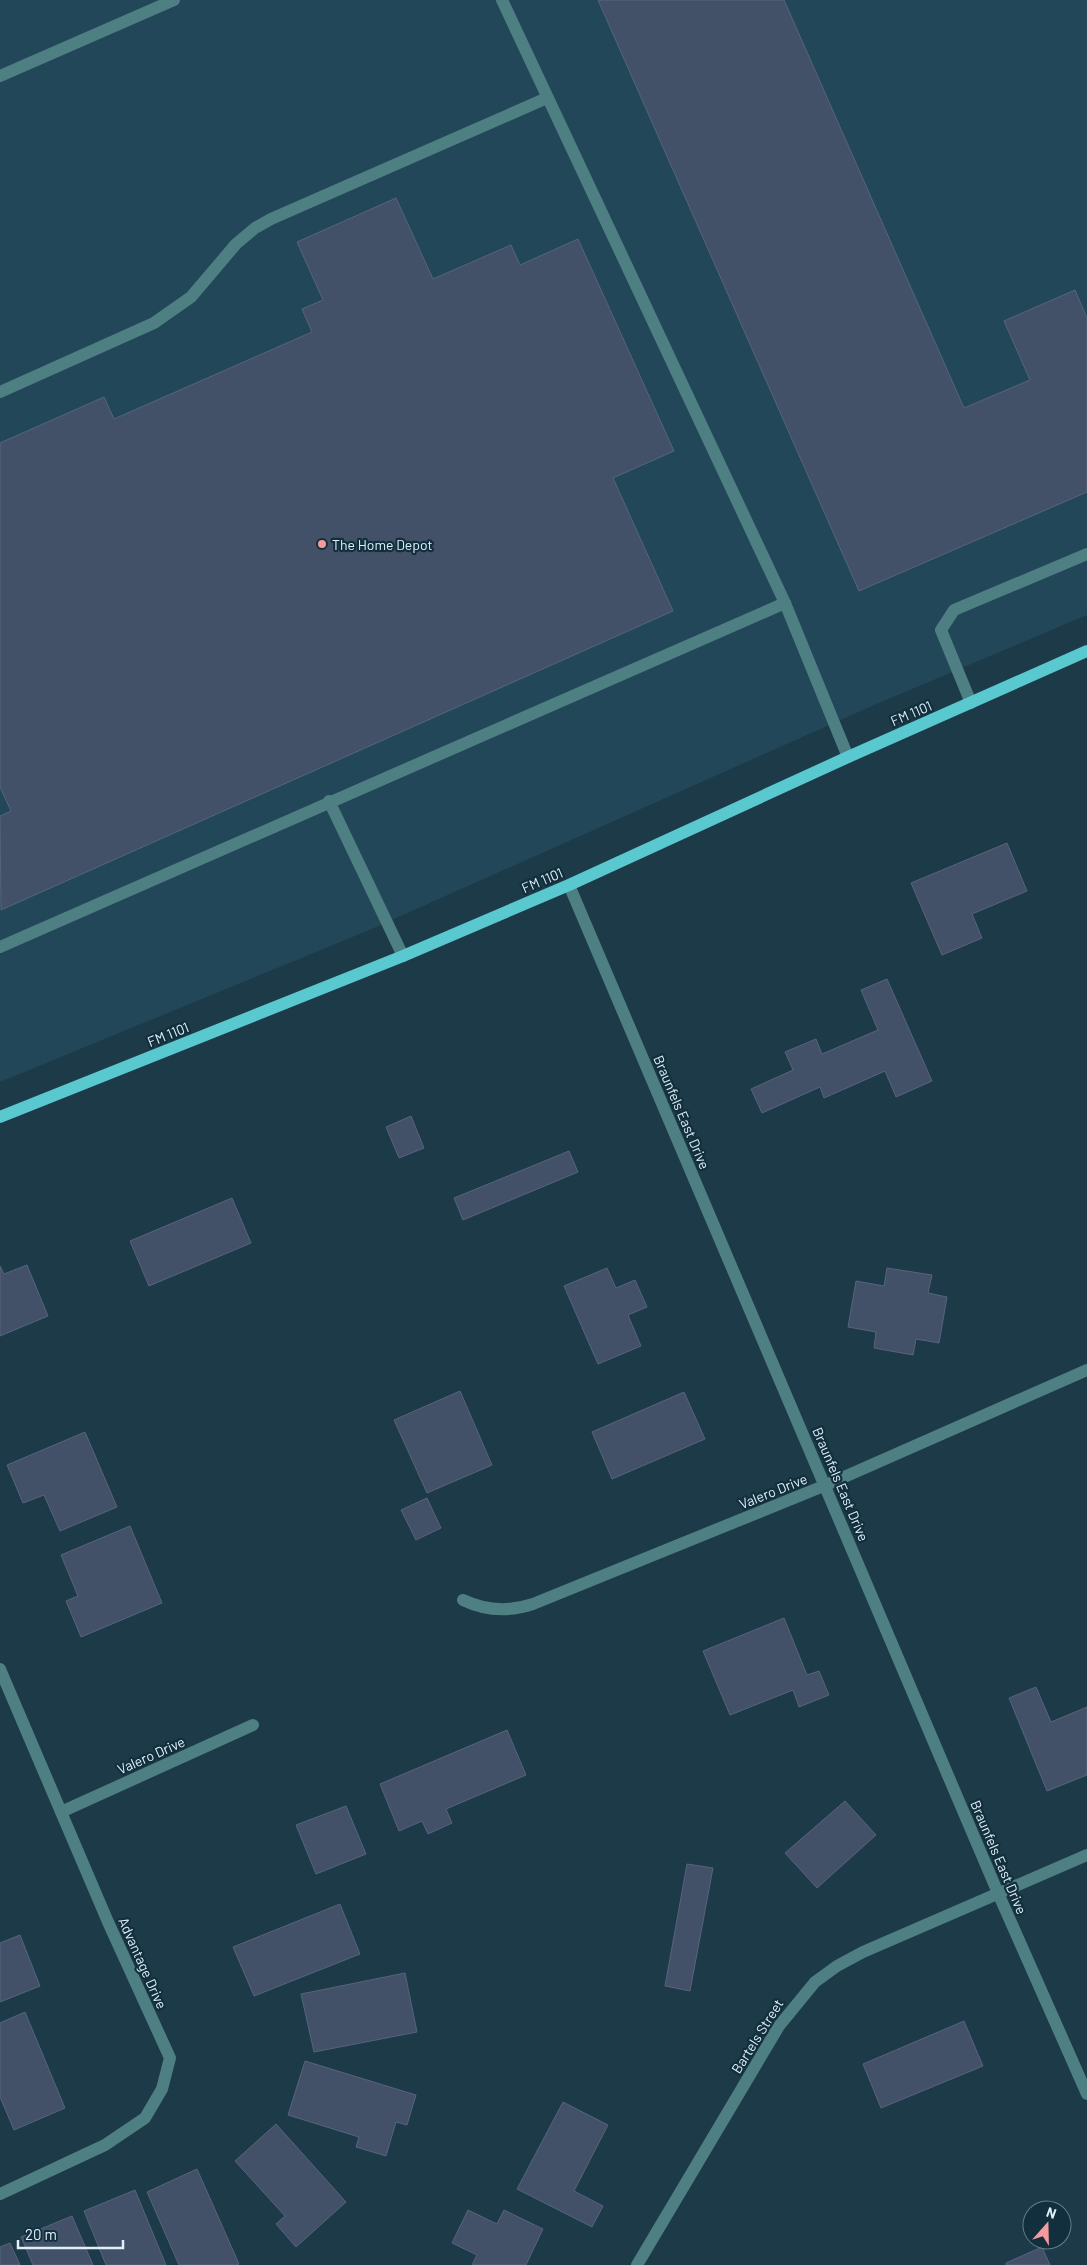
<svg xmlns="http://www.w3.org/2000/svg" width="1087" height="2265" font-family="Barlow,sans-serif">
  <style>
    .built { fill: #224758 }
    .building { fill: #435168; stroke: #56647d }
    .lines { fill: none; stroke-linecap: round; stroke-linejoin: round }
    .minor { stroke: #4e7f83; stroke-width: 12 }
    .major { stroke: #59c8cf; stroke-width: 12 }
    .poi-dot { fill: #f59b9d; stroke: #122f3d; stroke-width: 2 }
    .labels { text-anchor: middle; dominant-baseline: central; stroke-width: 4.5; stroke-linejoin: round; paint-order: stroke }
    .poi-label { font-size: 14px; fill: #dff0f9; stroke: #122f3d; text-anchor: start }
    .street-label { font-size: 14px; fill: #dff0f9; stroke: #122f3d }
  </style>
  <rect width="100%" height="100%" fill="#1d3a48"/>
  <path class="built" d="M0,0H1087V615L872,706L367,931L0,1082Z"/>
  <g class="building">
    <path d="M598,0H784L964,408L1030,380L1004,321L1075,290L1087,318V492L859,591Z"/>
    <path d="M396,198L433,279L511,245L520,265L578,239L674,451L613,478L673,611L1,910L0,816L11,811L0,787V443L104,397L114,419L312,332L302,309L323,300L297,242Z"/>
    <path d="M1007,843L1027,891L972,914L982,938L942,955L911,883Z"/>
    <path d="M887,979L932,1081L896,1097L885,1071L824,1098L820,1087L762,1113L751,1089L793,1070L785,1052L816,1039L822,1054L878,1030L861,990Z"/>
    <path d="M411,1116L424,1148L399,1158L386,1127Z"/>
    <path d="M569,1151L578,1172L463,1220L454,1198Z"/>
    <path d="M232,1198L251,1243L149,1286L130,1241Z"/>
    <path d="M27,1265L48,1316L0,1336V1266L4,1274Z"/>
    <path d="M607,1268L616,1288L635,1280L647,1307L628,1315L641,1346L598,1364L564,1286Z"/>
    <path d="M887,1268L932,1275L928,1293L947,1297L939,1343L916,1339L913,1355L874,1348L876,1332L848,1327L856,1281L884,1286Z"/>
    <path d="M460,1391L492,1465L427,1493L394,1420Z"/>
    <path d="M684,1392L705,1439L612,1479L592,1432Z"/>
    <path d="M85,1432L117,1507L60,1531L44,1495L23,1503L7,1465Z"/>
    <path d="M427,1498L441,1528L416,1540L401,1510Z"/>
    <path d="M130,1526L162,1603L81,1637L66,1601L78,1596L61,1555Z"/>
    <path d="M784,1618L807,1675L819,1671L829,1695L799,1707L793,1690L730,1715L703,1651Z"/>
    <path d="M1036,1687L1051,1722L1087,1707V1775L1047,1791L1009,1698Z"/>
    <path d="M507,1730L526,1775L446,1809L452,1823L428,1834L422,1821L399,1831L380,1784Z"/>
    <path d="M845,1801L876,1835L817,1888L785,1853Z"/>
    <path d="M346,1806L366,1854L316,1874L296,1825Z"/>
    <path d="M687,1864L713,1868L690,1991L665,1986Z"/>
    <path d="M340,1904L360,1954L254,1996L233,1947Z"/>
    <path d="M20,1935L40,1986L0,2002V1943Z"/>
    <path d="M405,1973L417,2032L314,2052L301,1994Z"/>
    <path d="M25,2012L65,2108L14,2130L0,2097V2023Z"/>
    <path d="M964,2021L983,2066L881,2108L863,2064Z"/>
    <path d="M305,2061L416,2095L407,2125L396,2122L386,2156L356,2147L359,2137L288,2115Z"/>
    <path d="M563,2102L608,2125L574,2191L603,2206L592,2227L517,2189Z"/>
    <path d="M276,2124L346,2202L296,2247L276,2224L285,2216L235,2161Z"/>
    <path d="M197,2169L239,2264L237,2265H179L147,2192Z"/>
    <path d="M135,2190L166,2265H106L84,2211Z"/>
    <path d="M468,2210L497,2224L504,2210L543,2229L526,2265H472L477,2255L452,2243Z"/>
    <path d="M72,2216L93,2265H33L21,2237Z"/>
    <path d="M10,2243L20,2265H0V2247Z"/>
    <path d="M1042,2247L1050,2265H1006V2263Z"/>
  </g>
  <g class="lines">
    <g class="minor">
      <path d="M502,0L785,603L848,757"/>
      <path d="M0,76L174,0"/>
      <path d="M0,392L154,323L191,297L236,244L255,228L271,219L547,98"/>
      <path d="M971,703L941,630L954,610L1087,554"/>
      <path d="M329,801L403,956"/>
      <path d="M569,885L998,1893L1087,2094"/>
      <path d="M0,947L785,603"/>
      <path d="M463,1600C486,1611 509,1612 533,1604L826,1485L1087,1370"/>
      <path d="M0,1669L108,1922L170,2058L162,2089L145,2118L105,2145L0,2194"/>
      <path d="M61,1812L253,1725"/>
      <path d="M637,2265L779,2026L815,1982L837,1966L863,1952L1087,1855"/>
    </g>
    <path class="major" d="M0,1117L403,956L569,885L848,757L1087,651"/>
  </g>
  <circle class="poi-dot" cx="322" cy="544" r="5"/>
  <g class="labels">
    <g class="poi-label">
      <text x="332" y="544">The Home Depot</text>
    </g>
    <g class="street-label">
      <text transform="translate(911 713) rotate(-23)">FM 1101</text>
      <text transform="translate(542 880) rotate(-23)">FM 1101</text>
      <text transform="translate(168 1034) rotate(-22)">FM 1101</text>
      <text transform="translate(682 1112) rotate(67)">Braunfels East Drive</text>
      <text transform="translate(841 1484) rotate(67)">Braunfels East Drive</text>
      <text transform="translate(773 1491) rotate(-22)">Valero Drive</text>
      <text transform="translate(151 1755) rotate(-24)">Valero Drive</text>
      <text transform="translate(999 1857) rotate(67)">Braunfels East Drive</text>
      <text transform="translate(143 1963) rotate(66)">Advantage Drive</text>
      <text transform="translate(757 2036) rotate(-58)">Bartels Street</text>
    </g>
  </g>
  <g transform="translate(1047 2225) rotate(20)"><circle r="24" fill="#122f3d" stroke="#647c88"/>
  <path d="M0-4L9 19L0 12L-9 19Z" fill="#f59b9d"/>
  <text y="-8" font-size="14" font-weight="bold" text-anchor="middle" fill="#dff0f9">N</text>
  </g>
  <path d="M18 2240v8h105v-8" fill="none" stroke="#dff0f9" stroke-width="2.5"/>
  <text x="25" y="2240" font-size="15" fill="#dff0f9" stroke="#122f3d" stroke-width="4" paint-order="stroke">20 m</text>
</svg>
